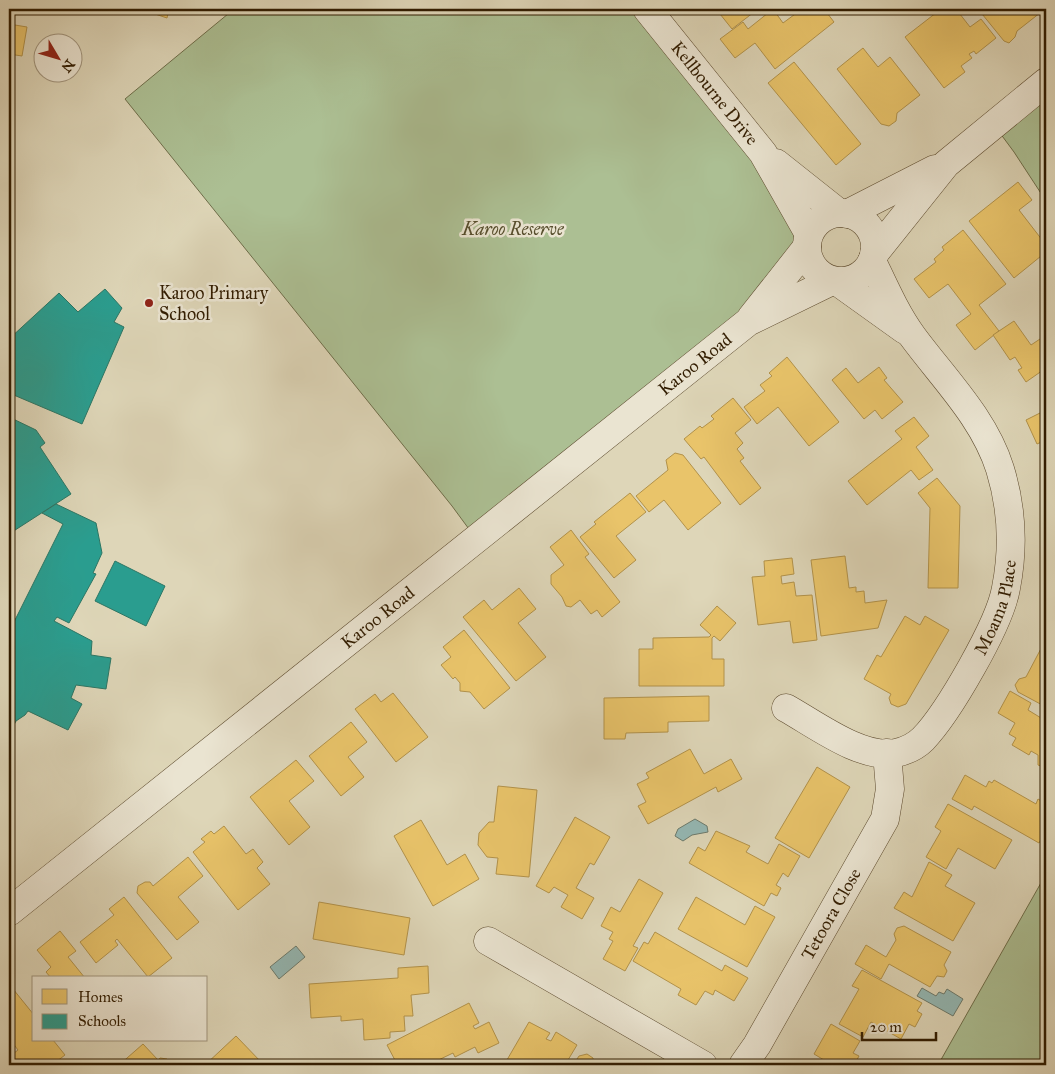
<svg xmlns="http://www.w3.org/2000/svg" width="1055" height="1074" font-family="'IM FELL Great Primer',serif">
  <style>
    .green { fill: #acbf93; stroke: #6e6e4a }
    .water { fill: #94b8b4; stroke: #6c7a6c }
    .homes { fill: #e9c46a; stroke: #b2924a }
    .schools { fill: #2a9d8f; stroke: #2c7664 }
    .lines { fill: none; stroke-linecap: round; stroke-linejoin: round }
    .minor-casing { stroke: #5c4a2e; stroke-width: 29 }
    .minor { stroke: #eae4d1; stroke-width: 28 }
    .poi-dot { fill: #8f2418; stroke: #eae4d1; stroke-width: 2 }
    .labels { text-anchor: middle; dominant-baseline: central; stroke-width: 5; stroke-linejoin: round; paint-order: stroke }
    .street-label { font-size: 18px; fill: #311c00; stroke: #eae4d1 }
    .park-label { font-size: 18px; font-style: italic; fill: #564d2c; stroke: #eae4d1 }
    .poi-label { font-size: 18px; fill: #311c00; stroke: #eae4d1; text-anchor: start }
  </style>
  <rect width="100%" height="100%" fill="#ded6b8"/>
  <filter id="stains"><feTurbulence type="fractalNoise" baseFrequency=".004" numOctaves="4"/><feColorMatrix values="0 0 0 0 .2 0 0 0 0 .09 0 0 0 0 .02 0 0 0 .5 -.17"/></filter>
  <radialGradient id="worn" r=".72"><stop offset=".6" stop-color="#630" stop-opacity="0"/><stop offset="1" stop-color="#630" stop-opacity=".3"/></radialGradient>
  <g class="green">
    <path d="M234,9H647L809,234L781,279L477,540L452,506L125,99Z"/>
    <path d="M1046,82V201L1014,152L994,125Z"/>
    <path d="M1046,874V1065H938Z"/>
  </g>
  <g class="water">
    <path d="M695,819L707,826L708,832L692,835L683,841L675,836L678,829Z"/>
    <path d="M296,946L305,957L279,979L270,967Z"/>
    <path d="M922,988L936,996L939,992L944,994L947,989L963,999L953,1016L917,996Z"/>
  </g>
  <g class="homes">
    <path d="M140,9H169L167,18Z"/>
    <path d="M716,9H758L732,29Z"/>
    <path d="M773,9L783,23L802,9H824L834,22L775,69L755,43L735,58L720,39L743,22L748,29Z"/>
    <path d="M941,9H956L970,27L981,19L996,38L976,54L974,51L969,54L972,58L961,66L965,72L944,88L905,37Z"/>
    <path d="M978,9H1045L1017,31L1015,37L1009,43L1004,41Z"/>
    <path d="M9,24L27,27L22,56L9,54Z"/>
    <path d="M863,48L878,67L890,57L920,95L897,113L896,121L889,126L881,124L837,69Z"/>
    <path d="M794,62L861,144L836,165L768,83Z"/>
    <path d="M1018,182L1032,200L1019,210L1046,245V252L1014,278L969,221Z"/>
    <path d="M963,230L1006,284L979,305L999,331L975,350L956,325L971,314L948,284L929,298L914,279L936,262L934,259L944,250L942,247Z"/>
    <path d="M1014,321L1031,345L1046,335V368L1026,382L1018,370L1022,368L1015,357L1010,360L993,335Z"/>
    <path d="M787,357L839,422L809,446L778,407L757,424L744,407L765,391L760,385L772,376L769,373Z"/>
    <path d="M879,367L887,378L884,380L903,402L882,419L875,410L864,419L832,380L846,368L858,383Z"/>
    <path d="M733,398L751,420L735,433L743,443L737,449L744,458L740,461L761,488L740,505L704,457L701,459L684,439L700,426L702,428L714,419L711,416Z"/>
    <path d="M1046,410V440L1037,444L1026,420Z"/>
    <path d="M914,417L929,436L916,447L933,470L919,480L911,470L867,505L848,481L902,439L895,431Z"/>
    <path d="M675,453L683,455L721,503L688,530L664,500L649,512L636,496L668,470L666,460Z"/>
    <path d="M937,478L960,506L958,588H928L930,508L918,493Z"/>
    <path d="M630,493L646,512L616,536L636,560L614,578L580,537L596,524L594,522Z"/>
    <path d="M571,530L589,554L585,557L620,602L602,617L597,610L591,614L580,600L571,607L566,606L562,597L551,584V575L564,565L550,547Z"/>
    <path d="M845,556L849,588L856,587V592L864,591L865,603L887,600L878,628L821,636L811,560Z"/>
    <path d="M792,558L794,574L781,576L782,584L794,582L796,596L812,595L817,640L793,643L790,621L758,625L752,577L765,576L764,561Z"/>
    <path d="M519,588L536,609L518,623L546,657L516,681L463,617L484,600L492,610Z"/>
    <path d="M717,606L736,623L720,641L714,636L712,638V659H724V686H639V649H653V638L709,637L711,635L700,625Z"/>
    <path d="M905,616L920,625L925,616L949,630L906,704L898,707L891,704L889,698L891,694L864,679L877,655L881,657Z"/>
    <path d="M464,630L510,688L484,709L470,692L460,691V683L455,677L453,679L441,665L451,657L443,647Z"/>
    <path d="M1045,641L1046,642V707L1018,692L1015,685L1019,679L1026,677Z"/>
    <path d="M1010,691L1031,703L1028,710L1046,721V768L1038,765V755L1031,751L1029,755L1012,745L1016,738L1009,734L1015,723L998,713Z"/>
    <path d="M393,693L428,737L396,762L355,709L375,694L381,702Z"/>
    <path d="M709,696V721L668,722V732L626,733L625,739H604V698Z"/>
    <path d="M351,722L367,742L348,757L364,777L341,796L309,756Z"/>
    <path d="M690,749L704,774L731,759L742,779L718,792L716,787L648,824L638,806L646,802L637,784L649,778L646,773Z"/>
    <path d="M296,760L314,781L289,801L310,827L289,845L250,797Z"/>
    <path d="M817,767L850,787L809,858L775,838Z"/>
    <path d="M965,775L986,787L989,781L992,783L994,780L1036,804L1038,799L1046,804V831L1039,843L974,806L972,810L952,799Z"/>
    <path d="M498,786L537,790L529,877L496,874L498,858L487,857L478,845L479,833L489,822H494Z"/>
    <path d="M948,804L1012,840L995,869L958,848L946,869L926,857L941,831L935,827Z"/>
    <path d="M575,817L610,837L594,865L590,863L576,888L594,898L582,919L561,907L568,895L554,887L549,893L536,886Z"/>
    <path d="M421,820L447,865L465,854L479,879L433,906L394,836Z"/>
    <path d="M224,826L246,854L253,849L263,862L257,868L270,884L238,910L193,852L205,842L201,839L211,831L214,834Z"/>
    <path d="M716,831L750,846L746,852L768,864L779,844L800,856L788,877L783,873L776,885L781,888L777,896L771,893L764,906L689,863L698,847L705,851Z"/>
    <path d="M188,857L203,876L178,897L199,922L177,940L137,893L138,886L145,882H150L153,886Z"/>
    <path d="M929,862L952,875L945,886L975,903L953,941L894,908L904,892L912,897Z"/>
    <path d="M639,879L663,893L633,946L638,948L625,971L603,959L613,941L609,939L613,932L601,926L611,907L620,912Z"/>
    <path d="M124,897L172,958L148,977L117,939L115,941L118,945L96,963L80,942L114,915L109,909Z"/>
    <path d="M696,897L745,925L755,906L775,917L747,967L678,929Z"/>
    <path d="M319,902L410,918L404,955L313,939Z"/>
    <path d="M904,926L951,952L944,965L947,971L944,977L937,976L930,987L889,964L881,979L855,964L866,945L886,957L896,940L894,934L897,928Z"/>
    <path d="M60,931L76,951L68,957L85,978H51L46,972L51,967L37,950Z"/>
    <path d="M655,932L722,971L725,965L748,978L734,1001L715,990L713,995L705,991L696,1005L678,995L681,989L633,961L644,942L648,944Z"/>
    <path d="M428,966L429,993L411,995L413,1016H404L405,1031L390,1032V1038L364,1040L363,1019L341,1021V1016L311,1018L309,984L398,978V968Z"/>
    <path d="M862,970L922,1003L917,1011L922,1014L915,1027L909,1024L901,1039L871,1022L863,1037L839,1024L859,989L852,986Z"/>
    <path d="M9,984L34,1015V1040H53L65,1055L52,1065H15L9,1057L18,1050L9,1038Z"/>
    <path d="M469,1003L479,1023L473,1026L475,1029L489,1022L499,1043L478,1053L475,1047L455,1057L453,1053L428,1065H404L402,1061L397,1064L387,1045Z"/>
    <path d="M529,1022L550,1033L546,1039L551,1041L556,1032L577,1045L565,1065H550L544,1062L542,1065H504Z"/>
    <path d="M831,1024L860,1041L853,1053L859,1056L854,1065H827L829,1063L814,1054Z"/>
    <path d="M236,1036L262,1063L260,1065H205Z"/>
    <path d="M143,1044L158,1060L160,1058L167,1059L170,1065H119Z"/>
    <path d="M587,1054L593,1058L594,1065H573L579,1056Z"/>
  </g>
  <g class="schools">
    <path d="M105,289L122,308L114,322L124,327L82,424L9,393V339L59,293L78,312Z"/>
    <path d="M9,417L36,430L45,443L40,447L71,494L9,534Z"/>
    <path d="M56,504L96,523L102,553L93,573L96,574L69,623L57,617L54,621L92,641L91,655L111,658L106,689L76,685L71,698L82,704L68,730L28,711L25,715L16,721L9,734V632L63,524L42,513Z"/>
    <path d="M115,561L165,586L146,626L95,601Z"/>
  </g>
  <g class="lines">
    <defs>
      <g id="minor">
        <path id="s1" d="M647,9L763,153L809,234"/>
        <path d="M776,163L839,213"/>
        <circle cx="841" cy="247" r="34"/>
        <path d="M847,214L935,169"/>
        <path d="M874,254L946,164L1046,82"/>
        <path d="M838,282L905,330"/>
        <path d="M751,318L807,247"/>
        <path id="s2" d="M786,708C815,724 862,760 896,753C905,751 916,746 923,739C948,713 1000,624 1006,588C1014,547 1012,508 1000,469C984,418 944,379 913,337C896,314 884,286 872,261"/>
        <path id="s3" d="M9,912L748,322L832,281"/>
        <path d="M488,941L703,1065"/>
        <path id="s4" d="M743,1065L757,1045L885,819L890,789L887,753"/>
      </g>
    </defs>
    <use href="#minor" class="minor-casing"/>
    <use href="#minor" class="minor"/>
  </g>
  <circle class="poi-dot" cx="149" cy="303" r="5"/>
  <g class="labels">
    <g class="street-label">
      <text stroke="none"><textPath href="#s1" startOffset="108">Kellbourne Drive</textPath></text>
      <text stroke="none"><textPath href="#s3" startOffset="878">Karoo Road</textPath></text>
      <text stroke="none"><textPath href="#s2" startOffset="304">Moama Place</textPath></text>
      <text stroke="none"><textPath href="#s3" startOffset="472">Karoo Road</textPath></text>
      <text stroke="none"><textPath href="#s4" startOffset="175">Tetoora Close</textPath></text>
    </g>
    <g class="park-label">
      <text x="513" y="229">Karoo Reserve</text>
    </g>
    <g class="poi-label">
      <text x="159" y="293">Karoo Primary<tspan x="159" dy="21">School</tspan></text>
    </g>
  </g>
  <rect width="1055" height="1074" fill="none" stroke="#ded6b8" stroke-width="30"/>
  <rect x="10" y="10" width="1035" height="1054" fill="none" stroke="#311c00" stroke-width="2.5"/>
  <rect x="15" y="15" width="1025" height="1044" fill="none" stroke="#311c00"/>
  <rect x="32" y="976" width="175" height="65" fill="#eae4d1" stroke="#a0947d"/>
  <rect x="42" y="989" width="25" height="15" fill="#e9c46a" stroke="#a0947d"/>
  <text x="78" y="1002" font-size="15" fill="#311c00">Homes</text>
  <rect x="42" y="1014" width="25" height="15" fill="#2a9d8f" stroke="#a0947d"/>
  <text x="78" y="1026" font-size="15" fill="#311c00">Schools</text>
  <g transform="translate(58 58) rotate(128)"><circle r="24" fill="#eae4d1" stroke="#a0947d"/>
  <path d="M0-4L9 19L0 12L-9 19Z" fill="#8f2418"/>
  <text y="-8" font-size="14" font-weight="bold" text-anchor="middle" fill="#311c00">N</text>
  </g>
  <path d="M862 1032v8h74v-8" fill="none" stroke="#311c00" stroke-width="2.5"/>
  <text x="870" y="1032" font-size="15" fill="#311c00" stroke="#eae4d1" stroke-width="4" paint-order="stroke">20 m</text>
  <rect width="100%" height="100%" filter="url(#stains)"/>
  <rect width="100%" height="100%" fill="url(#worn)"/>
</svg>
